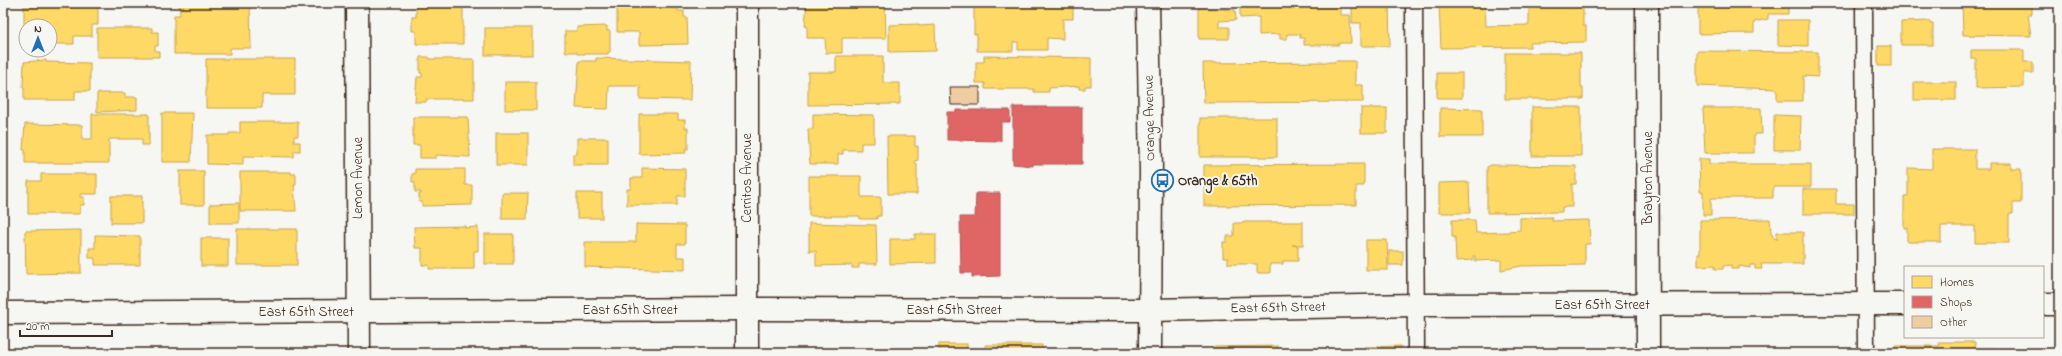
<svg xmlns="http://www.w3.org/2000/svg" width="2062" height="356" font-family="'Indie Flower',sans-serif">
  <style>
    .homes { fill: #ffd966; stroke: #c4a450 }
    .shops { fill: #e06666; stroke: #ae5450 }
    .building { fill: #f0cda1; stroke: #3b2a1e }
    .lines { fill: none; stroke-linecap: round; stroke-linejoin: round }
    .lane-casing { stroke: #3b2a1e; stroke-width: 19 }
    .street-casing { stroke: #3b2a1e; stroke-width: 25 }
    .secondary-casing { stroke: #3b2a1e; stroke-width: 25 }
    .lane { stroke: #f6f6f2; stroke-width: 16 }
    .street { stroke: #f6f6f2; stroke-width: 22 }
    .secondary { stroke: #f6f6f2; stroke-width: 22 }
    .labels { text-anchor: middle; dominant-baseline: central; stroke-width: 4; stroke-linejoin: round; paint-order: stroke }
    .street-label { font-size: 14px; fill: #3b2a1e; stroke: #f6f6f2 }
    .poi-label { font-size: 14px; font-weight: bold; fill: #3b2a1e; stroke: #f6f6f2; text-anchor: start }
  </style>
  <rect width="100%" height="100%" fill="#f6f6f2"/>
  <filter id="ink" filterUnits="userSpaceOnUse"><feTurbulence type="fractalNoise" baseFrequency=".025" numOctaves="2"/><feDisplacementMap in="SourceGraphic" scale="8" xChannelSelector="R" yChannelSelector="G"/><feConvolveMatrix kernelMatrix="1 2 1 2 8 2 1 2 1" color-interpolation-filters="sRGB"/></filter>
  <g filter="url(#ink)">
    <g class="homes">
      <path d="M250,3L251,48H230V54H174V15H180L179,4Z"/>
      <path d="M463,3V44H416V31H412V17H416V4Z"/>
      <path d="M617,3H677L678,11H684V17H687L688,44L639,45V32H617Z"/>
      <path d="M807,3H885L886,38H842V53H826L825,38H807V26H805Z"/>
      <path d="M974,3L1073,4V19H1063V39L1047,38V50H1018V42H1013V51H977V34H974Z"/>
      <path d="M1240,3H1340V15H1350L1351,43H1339V45H1304V38H1300V34H1287V39H1280V34L1259,35V17L1240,18Z"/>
      <path d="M1352,3H1389L1390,46H1361V23H1352Z"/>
      <path d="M1439,3H1485L1486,26L1529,25V3H1583V26H1586V42L1530,43V47L1441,48Z"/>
      <path d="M1698,3H1788V14H1768V19L1754,22V33L1698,34Z"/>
      <path d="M1962,3H2032V14H2028L2031,36L1963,35Z"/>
      <path d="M24,6H98V25H92V36H74V44H50V26H26V44H24Z"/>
      <path d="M1199,8L1235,10L1236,20L1219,21V27H1229V39H1199Z"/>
      <path d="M1778,20H1808V46L1778,45Z"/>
      <path d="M1930,21V24H1933V45H1901V22Z"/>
      <path d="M919,24V26L935,25L936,51L889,52V25Z"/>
      <path d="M607,26V31H610V52H608V54H577V52H565V31H577V27Z"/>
      <path d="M97,28H152V32H158V46H155V51H159V57H97Z"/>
      <rect x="485" y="28" width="47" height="27"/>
      <rect x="1878" y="46" width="13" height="20"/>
      <path d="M1971,50H2024V62H2033V73H2024V87L1976,88V59H1971Z"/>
      <path d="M1697,51L1818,52V77L1803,76V101H1777V89L1697,86Z"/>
      <path d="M1505,53H1581V87H1583V99H1505Z"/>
      <path d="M836,56H883V83H900V104L808,105V72H836Z"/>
      <path d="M984,56L1091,58V86H1085V89H1079V86L1049,88V92H1034V89H985V83H976V62H984Z"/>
      <path d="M420,57H429V59H474V99H426V102H415L417,77H422V73H420Z"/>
      <path d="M596,58L691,61L690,100L640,99V86H609L608,109L576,108L579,61H596Z"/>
      <path d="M206,59H295V95H262V108H206Z"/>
      <path d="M46,60V62L90,63V91H75V100H24V88H23L24,62Z"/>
      <path d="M1335,61H1355V85H1363V102L1204,103L1203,63L1335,62Z"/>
      <rect x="1437" y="73" width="25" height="25"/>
      <rect x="505" y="82" width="31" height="28"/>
      <rect x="1914" y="82" width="42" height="18"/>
      <path d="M97,93H125V97H137V110L97,112Z"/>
      <rect x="1532" y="107" width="49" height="49"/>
      <rect x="1361" y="108" width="26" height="25"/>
      <path d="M1440,108L1482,109V137H1440Z"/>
      <path d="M1703,108H1761L1762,134H1754V153H1705Z"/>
      <path d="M162,113H193L191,162H162Z"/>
      <path d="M92,114H149V145H142V139H109V163H25V150H23L25,124L82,125V139H92Z"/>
      <path d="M639,114H678V120H685V128H688V149H685L686,153L639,154Z"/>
      <path d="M813,114L874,115V143H861V150H843V154H838V164H810L808,129H813Z"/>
      <path d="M1774,115L1801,116L1800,150H1774Z"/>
      <path d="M413,117H468L470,157L436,155V158H420V145H413Z"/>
      <rect x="1200" y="118" width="77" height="39"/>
      <path d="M240,122H298V136H294V142H300V151H294V157L243,156V165L207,164V135H229V133H240Z"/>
      <rect x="496" y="133" width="32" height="32"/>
      <path d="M887,136H915V147L918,146V160L915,161V164H917V194H888Z"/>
      <path d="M577,138H608V165H573V154H577Z"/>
      <path d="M1932,149H1975V169H1989V163H2011V169H2021V203H2013V214H2009V243H1975V226H1941V242H1907V228H1904V196H1908V168L1932,169Z"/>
      <path d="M1699,159H1709V164H1811V187H1773V198H1711V215H1703V192H1700Z"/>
      <path d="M1364,164V186H1356V205L1204,206V165Z"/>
      <path d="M1491,165L1576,166V184H1572V207H1562V212L1487,213V167Z"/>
      <path d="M642,168L685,169V196H677V205H627V189H631V178H642Z"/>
      <path d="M415,169H465V185H472V205L422,206V202H419V194H421V192H415V182H412V174H415Z"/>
      <rect x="180" y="171" width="24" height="34"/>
      <path d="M240,172H291V174H296V185H294L296,211H240Z"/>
      <path d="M41,174H97V194H80V197H84V205H80V214H28V181H41Z"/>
      <path d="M809,176H861V197H881V216H877V219H860V216H809Z"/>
      <path d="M1469,182L1470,213H1439V183Z"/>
      <path d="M1803,189H1836V204H1854V214H1803Z"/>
      <path d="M502,193H528L527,219H502Z"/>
      <rect x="577" y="193" width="25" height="25"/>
      <rect x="111" y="196" width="31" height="27"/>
      <path d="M239,203V223H210V204Z"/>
      <path d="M1552,217V221L1589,220L1590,244H1585V265L1521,266L1501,270V260L1475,261V256H1473V260L1456,261L1455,237H1452V220H1475L1476,233L1509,232V231L1520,230V218Z"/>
      <path d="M1770,219L1771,233L1774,238L1777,239V232H1803V264H1761L1762,269H1755V265H1750V268L1739,266V269H1731V265L1723,266V269H1715V265L1698,266V254H1700V220Z"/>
      <path d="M1243,222H1303V245H1292L1298,246V261H1283V264H1270V273H1257V264H1228V258H1223V242H1227V236H1234V223H1243Z"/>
      <path d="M809,223L876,225L877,264H859V268H852V265L816,266V251H809Z"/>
      <path d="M636,224L685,225V244H677V257H685V270L585,267V242H636Z"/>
      <path d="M465,226V228L478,227V251H474V269H429V265H422V248H415L414,227Z"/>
      <rect x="237" y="229" width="60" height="36"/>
      <path d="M81,230V273L26,274L25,231Z"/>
      <rect x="485" y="234" width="28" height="30"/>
      <path d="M915,234H936V263L890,264V239H915Z"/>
      <path d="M95,235L140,236V265H95V258H89V248H95Z"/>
      <rect x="201" y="238" width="27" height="28"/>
      <path d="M1366,240H1387L1388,270H1366Z"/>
      <rect x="1389" y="251" width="14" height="14"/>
      <path d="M1939,342H1975V348H1995V353H1894V346H1939Z"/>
      <rect x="939" y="344" width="28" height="9"/>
      <path d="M985,345H1042V350L1080,353H985Z"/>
      <path d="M1278,346V353H1214V347Z"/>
      <path d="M1401,346V353H1364V347Z"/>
      <path d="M1546,349H1566V353H1506V350L1546,351Z"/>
      <rect x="1464" y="351" width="28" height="2"/>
      <rect x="1704" y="351" width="85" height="2"/>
    </g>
    <g class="shops">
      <path d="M1013,107H1082V164H1033V166L1013,164Z"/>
      <path d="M956,110H1010V122H1001V141L947,140V112H956Z"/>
      <path d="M976,193H1000V276L972,277V273H961L960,217H975Z"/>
    </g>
    <path class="building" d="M950,87H980V105H951Z"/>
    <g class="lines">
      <defs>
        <g id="lane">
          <path d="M1414,3L1416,353"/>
          <path d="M1864,3L1866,353"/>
        </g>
        <g id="street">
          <path d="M357,3L359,353"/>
          <path d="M747,3V353"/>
          <path d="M1647,3L1648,353"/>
          <path d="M2043,304H2059"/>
          <path d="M3,313L747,309L1149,310L1416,305L1905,304"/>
        </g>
        <path id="secondary" d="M1148,3L1151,172L1150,353"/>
      </defs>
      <use href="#lane" class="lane-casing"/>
      <use href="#street" class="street-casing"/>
      <use href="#secondary" class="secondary-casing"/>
      <use href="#lane" class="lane"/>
      <use href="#street" class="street"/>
      <use href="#secondary" class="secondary"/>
    </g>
  </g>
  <defs>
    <symbol id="bus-ring" viewBox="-11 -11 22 22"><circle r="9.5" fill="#f6f6f2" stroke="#1f6fb2" stroke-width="1.5"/><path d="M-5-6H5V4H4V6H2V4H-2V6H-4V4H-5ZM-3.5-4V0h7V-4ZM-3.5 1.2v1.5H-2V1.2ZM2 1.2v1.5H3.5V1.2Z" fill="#1f6fb2"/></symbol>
  </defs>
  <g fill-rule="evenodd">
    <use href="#bus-ring" x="1150" y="168" width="25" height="25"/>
  </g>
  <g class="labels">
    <g class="street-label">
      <text transform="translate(1150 118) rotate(-91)">Orange Avenue</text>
      <text transform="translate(358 178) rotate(-90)">Lemon Avenue</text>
      <text transform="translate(747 178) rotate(-90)">Cerritos Avenue</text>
      <text transform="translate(1648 178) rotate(-90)">Brayton Avenue</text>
      <text x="1602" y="305">East 65th Street</text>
      <text transform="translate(1278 308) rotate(-1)">East 65th Street</text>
      <text x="630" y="310">East 65th Street</text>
      <text x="954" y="310">East 65th Street</text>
      <text x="306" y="312">East 65th Street</text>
    </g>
    <g class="poi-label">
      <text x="1178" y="181">Orange &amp; 65th</text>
    </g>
  </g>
  <rect width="2062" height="356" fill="none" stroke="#f6f6f2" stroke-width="16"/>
  <rect x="8" y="8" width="2046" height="340" fill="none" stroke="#3b2a1e" stroke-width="1.5" filter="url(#ink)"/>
  <rect x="1904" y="266" width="140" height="72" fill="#f6f6f2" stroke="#aba49d"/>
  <rect x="1912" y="276" width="20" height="12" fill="#ffd966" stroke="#aba49d"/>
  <text x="1940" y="286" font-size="12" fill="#3b2a1e">Homes</text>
  <rect x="1912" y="296" width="20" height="12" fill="#e06666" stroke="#aba49d"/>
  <text x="1940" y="306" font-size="12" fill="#3b2a1e">Shops</text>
  <rect x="1912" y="316" width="20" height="12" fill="#f0cda1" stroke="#aba49d"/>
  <text x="1940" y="326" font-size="12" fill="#3b2a1e">Other</text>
  <g transform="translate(38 38)"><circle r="19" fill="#f6f6f2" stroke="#aba49d"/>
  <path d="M0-3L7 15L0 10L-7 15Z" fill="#1f6fb2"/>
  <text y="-6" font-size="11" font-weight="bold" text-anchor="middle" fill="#3b2a1e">N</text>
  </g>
  <path d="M20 330v6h92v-6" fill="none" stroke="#3b2a1e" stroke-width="2"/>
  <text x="26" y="330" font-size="12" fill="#3b2a1e" stroke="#f6f6f2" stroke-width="3" paint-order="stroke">20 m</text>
</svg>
